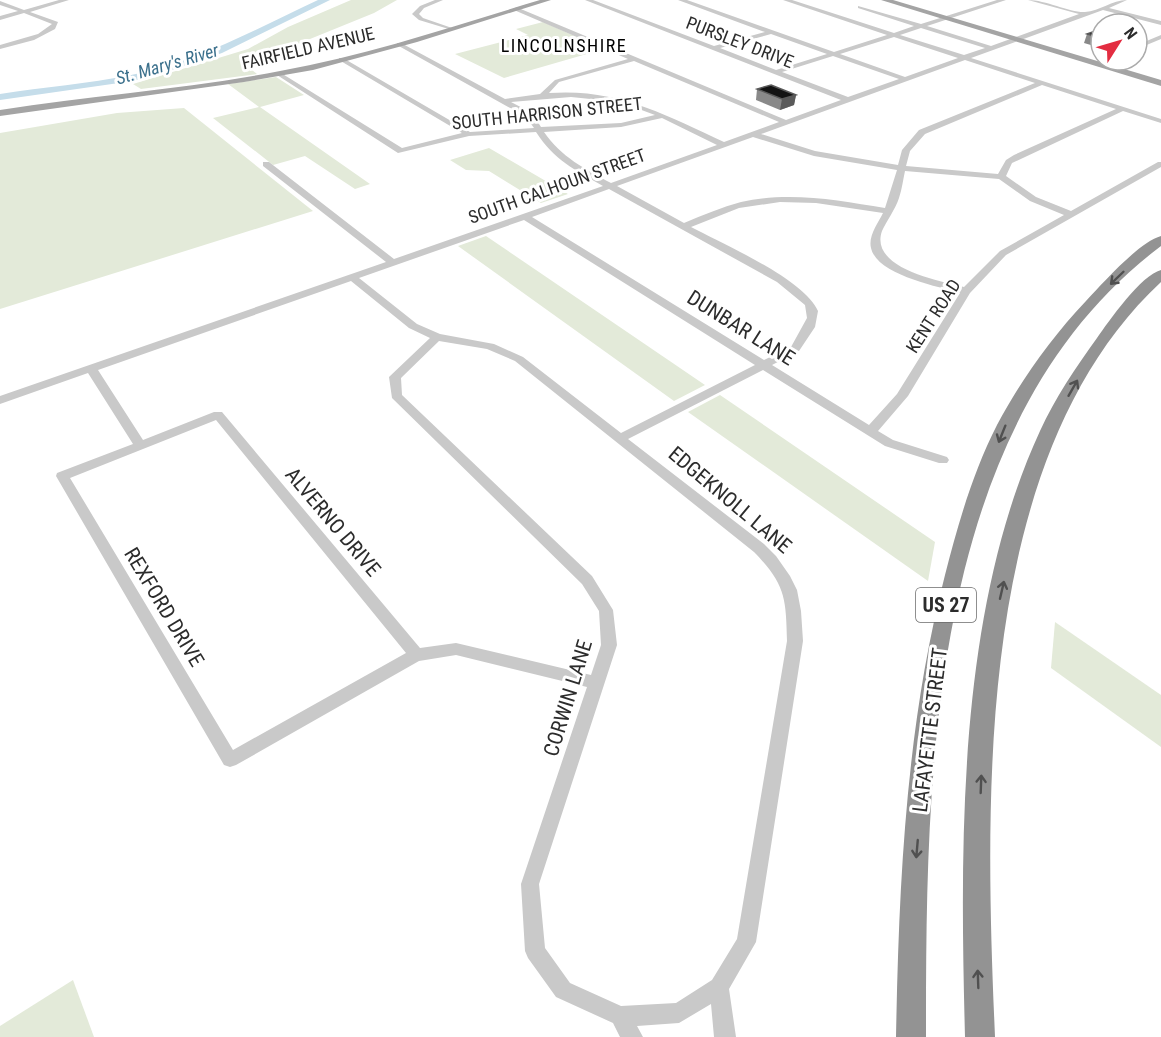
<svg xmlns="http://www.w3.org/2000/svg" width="1161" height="1037" font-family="'Roboto Condensed',sans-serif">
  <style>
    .green { fill: #e3ead9 }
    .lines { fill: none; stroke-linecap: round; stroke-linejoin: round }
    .river { fill: #c5ddea; fill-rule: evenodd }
    .minor { fill: #c9c9c9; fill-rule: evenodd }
    .major { fill: #a4a4a4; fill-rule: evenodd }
    .highway { fill: #939393; fill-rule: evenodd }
    .wall { fill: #898989 }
    .shaded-wall { fill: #5a5a5a }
    .building { fill: #131313; stroke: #5a5a5a; stroke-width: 1.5 }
    .oneway { stroke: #505050 }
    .labels { text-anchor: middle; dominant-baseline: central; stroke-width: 6; stroke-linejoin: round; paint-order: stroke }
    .far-street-label { font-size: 18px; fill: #2c2c2c; stroke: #fff }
    .far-neighbourhood-label { font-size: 18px; letter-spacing: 1.5px; fill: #000; stroke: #fff }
    .far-water-label { font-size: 18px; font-style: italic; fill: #3b708c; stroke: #fff }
    .shield { fill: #fff; stroke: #6b6b6b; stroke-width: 1.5 }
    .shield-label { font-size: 20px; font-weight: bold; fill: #2c2c2c }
    .street-label { font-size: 21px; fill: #2c2c2c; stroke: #fff }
  </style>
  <rect width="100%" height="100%" fill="#fff"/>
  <g class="green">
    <path d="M351,0H397L374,13L246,65L257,74L141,89L133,84L248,49L288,27Z"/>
    <path d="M543,22L604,49L504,78L455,54L528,35L516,29Z"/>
    <path d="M276,77L304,95L260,107L370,184L355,189L305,156L273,165L213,118L259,107L228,84Z"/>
    <path d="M184,108L313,211L0,309V133L117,113Z"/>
    <path d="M489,148L568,194L541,203L489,171L466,170L450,160Z"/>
    <path d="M486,236L705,385L674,401L458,246Z"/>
    <path d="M720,395L935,542L928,581L688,412Z"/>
    <path d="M1055,622L1161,695V747L1051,668Z"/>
    <path d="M73,980L94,1037H0V1026Z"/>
  </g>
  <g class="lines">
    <path class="river" d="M318,0H330L222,53L175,69L133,81L0,100V94C44,87 88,84 131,75C197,62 258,28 318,0Z"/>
    <g class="minor">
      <path d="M59,0H69L30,12L58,22L55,29L34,40L0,49V45L38,34L52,24L24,13L0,20V16L18,11L0,5V1L24,10Z"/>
      <path d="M435,0H443L424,8L419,14L423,18L452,28V30L419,20L412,14L420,6Z"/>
      <path d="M585,0H593L714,46L765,32L678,0H687L834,52L887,35L783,0H792L894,33L914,26L858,8V6L921,24L997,0H1006L927,26L991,46L1079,14L1028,0C1046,0 1071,13 1085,12C1100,11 1112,0 1127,0L1109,8L1161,21V25L1103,10L971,58L1161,119V123L1123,111L1012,163L1006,176L1036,197L1071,211L1158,162H1161V167L1006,255L970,293L908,396L878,431L893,440L947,457L949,460L947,463H939L885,446L763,370L628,439L764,544L776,556L790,576L797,590L801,611L803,641L756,942L729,989L736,1037H714L711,1004L679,1023L637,1026L643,1037H620L613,1023L556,997L528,958L525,951L521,884L587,687L456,655L419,661L236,765L230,767L224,765L56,476L57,473L133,444L88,373L0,404V396L386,262L263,166V162H269L394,259L603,186C575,170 554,160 536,132L469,136L398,153L277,75V73H281L402,148L462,133L339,60V58H343L470,132L534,128L526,117L397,45V43H401L505,99L540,94L555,80L628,59L514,10L516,7L786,120L841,100ZM921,28L985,48L964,55L900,35ZM771,34L827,54L776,70L720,48ZM894,37L958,58L905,77L840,54ZM833,56L899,79L848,97L782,72ZM965,60L1035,83L919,130L902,150L898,165L815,151L761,134ZM634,61L779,122L724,142C664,114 617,88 549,93L559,82ZM1042,85L1116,109L1014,155L1006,160L998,174L906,166L910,151L925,134ZM571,97L620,102L655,115L621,123L541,127L532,113L511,102ZM662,118L717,145L611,183C585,169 561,157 544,132L621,127ZM753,137L814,156L897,170L885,208C838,200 789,191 741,202C722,207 703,215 684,223L617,186ZM905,171L999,179L1030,201L1064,215L1000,251L964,287C939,281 869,268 882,231C887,220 895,210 899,198C902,189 903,180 905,171ZM609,189L777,282L805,305L807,318L791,347L764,360L532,217ZM780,202L816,203L883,213C878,223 868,236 871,248C877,275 937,286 960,293L897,394L869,425L772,365L799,351L815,327L818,311C804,279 723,244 691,227L739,208ZM524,220L755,365L621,433L523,357L494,344L440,334L417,324L359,278ZM351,281L409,328L430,338L389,377L392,398L582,584L599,611L601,645L591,675L456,643L420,648L222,412H214L143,440L98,370ZM439,341L487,349L515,361L754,552C785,584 786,597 787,641L737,939L712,980L676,1003L621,1006L570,983L545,948L539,884L617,645L613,610L592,576L402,395L401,378ZM216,420L406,653L233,750L70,478Z"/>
      <path d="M1161,35V39L1137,49V45Z"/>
    </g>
    <g class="major">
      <path d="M540,0H551L417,42L313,70L244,82L0,116V110C93,95 188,89 280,71C368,55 454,26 540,0Z"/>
      <path d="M881,0H893L1161,80V86Z"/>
    </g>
    <g class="highway">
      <path d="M1161,236V246C927,422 926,773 926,1037H896C899,881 906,726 945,575C958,524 973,472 997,425C1021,380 1051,338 1086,301C1103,283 1139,242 1161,236Z"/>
      <path d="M1161,270V282C973,457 985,801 995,1037H965C960,843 957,611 1040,431C1055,398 1076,367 1097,338C1109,321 1141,275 1161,270Z"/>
    </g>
  </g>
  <g class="wall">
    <path d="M1101,29V48L1084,43L1087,34Z"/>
    <path d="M757,89L796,95L794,105L780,110L756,100Z"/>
  </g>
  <path class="shaded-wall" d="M796,95L794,105L780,110L782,99Z"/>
  <g class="building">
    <path d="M1101,29V38L1087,34Z"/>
    <path d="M771,85L796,95L782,99L757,89Z"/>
  </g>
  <defs><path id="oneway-shaft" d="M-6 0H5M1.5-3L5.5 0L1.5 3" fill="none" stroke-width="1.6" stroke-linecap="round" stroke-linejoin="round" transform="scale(1.5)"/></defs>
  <g class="oneway">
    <use href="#oneway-shaft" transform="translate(1117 278) rotate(136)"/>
    <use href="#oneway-shaft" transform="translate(1073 388) rotate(-60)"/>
    <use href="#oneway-shaft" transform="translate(1002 434) rotate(112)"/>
    <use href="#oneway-shaft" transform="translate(1002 590) rotate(-77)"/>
    <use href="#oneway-shaft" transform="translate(981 784) rotate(-88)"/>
    <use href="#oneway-shaft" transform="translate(917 849) rotate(95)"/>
    <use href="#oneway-shaft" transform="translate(978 979) rotate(-92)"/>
  </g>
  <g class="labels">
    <g class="far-street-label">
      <text transform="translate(740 42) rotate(21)">PURSLEY DRIVE</text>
      <text transform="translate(308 48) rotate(-13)">FAIRFIELD AVENUE</text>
      <text transform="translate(547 113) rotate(-6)">SOUTH HARRISON STREET</text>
      <text transform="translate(557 186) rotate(-20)">SOUTH CALHOUN STREET</text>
      <text transform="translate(933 316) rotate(-57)">KENT ROAD</text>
    </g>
    <g class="far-neighbourhood-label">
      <text x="564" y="45">LINCOLNSHIRE</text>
    </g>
    <g class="far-water-label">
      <text transform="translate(167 64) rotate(-16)">St. Mary's River</text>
    </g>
    <rect class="shield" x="916" y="588" width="60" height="34" rx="4.5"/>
    <g class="shield-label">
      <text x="946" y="605">US 27</text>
    </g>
    <g class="street-label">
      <text transform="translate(741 328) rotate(32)">DUNBAR LANE</text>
      <text transform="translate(730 500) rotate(40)">EDGEKNOLL LANE</text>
      <text transform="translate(333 522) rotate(50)">ALVERNO DRIVE</text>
      <text transform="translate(164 607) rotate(59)">REXFORD DRIVE</text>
      <text transform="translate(568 698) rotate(-73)">CORWIN LANE</text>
      <text transform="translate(930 730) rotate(-83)">LAFAYETTE STREET</text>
    </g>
  </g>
  <g transform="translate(1119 42) rotate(53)"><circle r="28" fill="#ffffff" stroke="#ababab" stroke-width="1.5"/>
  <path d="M0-4.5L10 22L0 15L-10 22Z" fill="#e32d41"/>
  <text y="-9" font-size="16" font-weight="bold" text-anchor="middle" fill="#2c2c2c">N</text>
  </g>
</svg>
